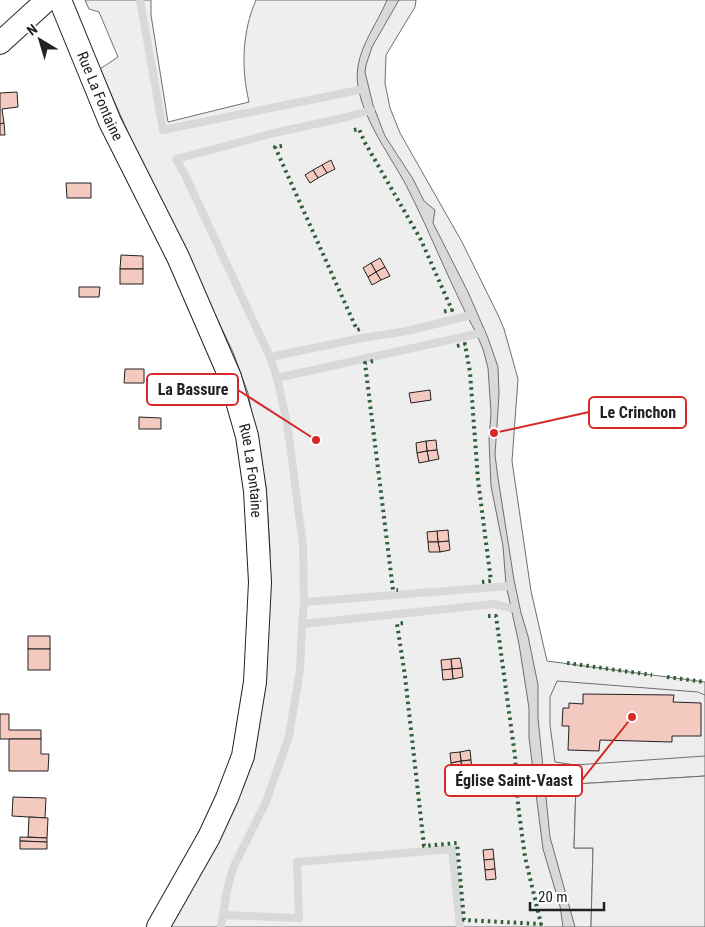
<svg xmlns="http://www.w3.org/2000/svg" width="705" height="927" font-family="'Roboto Condensed',sans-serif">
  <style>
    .green { fill: #eee; stroke: #6f6f6f }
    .parking { fill: #ededed; stroke: #6f6f6f }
    .water { fill: #d9d9d9; stroke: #6f6f6f }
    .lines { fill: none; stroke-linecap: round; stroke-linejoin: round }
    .stream { stroke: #d9d9d9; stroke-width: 8 }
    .building { fill: #f3c9c0; stroke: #222 }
    .minor-casing { stroke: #222; stroke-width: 24 }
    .minor { stroke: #fff; stroke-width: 22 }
    .hedge { stroke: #2f5e38; stroke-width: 4; stroke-dasharray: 2.5 4; stroke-linecap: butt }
    .labels { text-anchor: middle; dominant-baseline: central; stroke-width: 4; stroke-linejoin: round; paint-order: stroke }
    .street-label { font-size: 15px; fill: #222; stroke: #fff }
    .leader { fill: none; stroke: #d62828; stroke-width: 2 }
    .callout-dot { fill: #d62828; stroke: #fff; stroke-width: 2 }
    .callout { fill: #fff; stroke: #d62828; stroke-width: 2 }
    .callout-label { font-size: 16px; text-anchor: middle; font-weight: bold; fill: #222 }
  </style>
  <rect width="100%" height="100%" fill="#fff"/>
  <path class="green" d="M85,0H151V15L168,122L249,102C241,68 242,32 256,0H416L415,7L386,55L385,83L390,108L400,133L462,242L498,315L504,329L518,379L512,461L531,591L547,661L705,682V776L576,784L574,848H593L591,927H170L213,850L247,777L257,733L270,550L266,487L248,393L233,352L134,146L100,69L118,57L99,12L89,9Z"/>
  <g class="parking">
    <path d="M557,681L698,692L705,695V756L575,765L555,762L550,725V697Z"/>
    <path d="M705,776V927H591L593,848H574L576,784Z"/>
  </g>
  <path class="water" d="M387,0H399L372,47L366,65L365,72L373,105L385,136L413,179L424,201L435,210L433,223L468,292L488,338L498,367L499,394L495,455L498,478L514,580L521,613L528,636L538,685V718L550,837L575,927H563L560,906L543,849L529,738V708L519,644L506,585L503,546L491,486L489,440L491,413L488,368L483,349L475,331C450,284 431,234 407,187C390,154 351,105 358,66C362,42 378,22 387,0Z"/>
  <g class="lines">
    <g class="stream">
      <path d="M140,0L163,130L364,89"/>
      <path d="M270,357L362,338L407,331L472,315"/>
      <path d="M277,378L481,333"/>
      <path d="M304,602L510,586"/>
      <path d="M302,624L304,602L303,545L287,423L277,378L270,357L185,175L176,159L274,133L347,117L371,110"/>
      <path d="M221,927L223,915"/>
      <path d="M460,927L452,849L297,862L299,918L223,915L227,890L233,868L266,802L289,736L300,670L302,624L494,604L515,609"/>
    </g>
  </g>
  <g class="building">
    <path d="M17,92L18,107L2,109L4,123L0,124V93Z"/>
    <path d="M4,123L5,135H0V124Z"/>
    <path d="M331,160L335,169L327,173L322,165Z"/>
    <path d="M322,165L327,173L318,178L313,170Z"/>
    <path d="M313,170L318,178L310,183L305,175Z"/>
    <path d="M66,183H91V198H67Z"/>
    <path d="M121,255L143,256V269H120Z"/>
    <path d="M380,258L385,267L376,272L371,263Z"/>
    <path d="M371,263L376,272L368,277L363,268Z"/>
    <path d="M385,267L390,276L381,280L376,272Z"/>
    <rect x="120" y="269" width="23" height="15"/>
    <path d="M376,272L381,280L372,285L368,277Z"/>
    <path d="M79,287H100L99,297H79Z"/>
    <path d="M125,369H144V383H124Z"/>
    <path d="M430,390L431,400L411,403L409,393Z"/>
    <path d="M139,417L161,418V429H139Z"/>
    <path d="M436,440L437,450L427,451L426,441Z"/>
    <path d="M426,441L427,451L417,453L416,443Z"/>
    <path d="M437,450L439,459L429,461L427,451Z"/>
    <path d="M427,451L429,461L419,463L417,453Z"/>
    <path d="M448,530L449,541L438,542L437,531Z"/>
    <path d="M437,531L438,542H428L427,532Z"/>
    <path d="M449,541L450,550L440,552L438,542Z"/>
    <path d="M428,542H438L440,552H429Z"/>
    <rect x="28" y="636" width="22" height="13"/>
    <rect x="28" y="649" width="22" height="21"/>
    <path d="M460,658L462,668L452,669L451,659Z"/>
    <path d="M451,659L452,669L442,670L441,660Z"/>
    <path d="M462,668L463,677L453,679L452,669Z"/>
    <path d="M452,669L453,679L443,680L442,670Z"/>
    <path d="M583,694L674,695L673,702L701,703V736H672V742L600,740L599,751L568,750L569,726H562L563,708H569V703L583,704Z"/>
    <path d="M0,714H9V730H41V739H0Z"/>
    <path d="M9,739H41V754H49L48,771H9Z"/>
    <path d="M470,750L471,760L461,761L460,752Z"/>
    <path d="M460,752L461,761L451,763L450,753Z"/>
    <path d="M471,760L472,770L462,771L461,761Z"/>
    <path d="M461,761L462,771L453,772L451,763Z"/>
    <path d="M13,797L46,798L45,818L12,816Z"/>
    <path d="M29,817L48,818L47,838L28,837Z"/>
    <path d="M20,837L47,838V842L20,841Z"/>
    <path d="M20,841L47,842V849H20Z"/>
    <path d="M493,849L494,859L484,860L483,850Z"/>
    <path d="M494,859L495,869L485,870L484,860Z"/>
    <path d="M495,869L496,879L486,880L485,870Z"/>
  </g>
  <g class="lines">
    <defs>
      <g id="minor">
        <path id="s1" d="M60,0L110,122L178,257L230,377L247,436L255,491L260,582L255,682L243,756L227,798L209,837L158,927"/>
        <path d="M0,43L47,0"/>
      </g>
    </defs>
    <use href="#minor" class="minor-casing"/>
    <use href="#minor" class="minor"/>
    <g class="hedge">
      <path d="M354,130L359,129L364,141L421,240L452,310L441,312"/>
      <path d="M282,146L275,147L357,330L363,328"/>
      <path d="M457,346L465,344L470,372L478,480L491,581L482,582"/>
      <path d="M373,361L365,363L393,590H398"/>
      <path d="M403,623L397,624L405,676L424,846L457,843L464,920L541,924L525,857L518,805L515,756L496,616H485"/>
      <path d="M567,663L652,675"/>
      <path d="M667,677L705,682"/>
    </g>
  </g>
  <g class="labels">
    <g class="street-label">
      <text stroke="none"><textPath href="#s1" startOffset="104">Rue La Fontaine</textPath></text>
      <text stroke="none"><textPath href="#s1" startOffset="510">Rue La Fontaine</textPath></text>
    </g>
  </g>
  <path class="leader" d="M316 440L238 390M494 433L589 412M632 717L582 780"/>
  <g class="callout-dot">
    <circle cx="316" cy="440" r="5"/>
    <circle cx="494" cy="433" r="5"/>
    <circle cx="632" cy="717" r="5"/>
  </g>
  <g class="callout">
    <rect x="147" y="374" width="91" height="31" rx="5"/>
    <rect x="589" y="397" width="97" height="31" rx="5"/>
    <rect x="445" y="765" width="137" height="31" rx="5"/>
  </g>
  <g class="callout-label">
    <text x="193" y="395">La Bassure</text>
    <text x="638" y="418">Le Crinchon</text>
    <text x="514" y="786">Église Saint-Vaast</text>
  </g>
  <g transform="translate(40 40) rotate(322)" stroke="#ffffff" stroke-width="4" paint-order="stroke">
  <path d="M0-4L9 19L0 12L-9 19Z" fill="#222222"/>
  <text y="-8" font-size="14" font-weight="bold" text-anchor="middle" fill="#222222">N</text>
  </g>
  <path d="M530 902v8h74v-8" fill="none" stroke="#222222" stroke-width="2.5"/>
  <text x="538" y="902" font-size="15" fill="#222222" stroke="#ffffff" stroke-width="4" paint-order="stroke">20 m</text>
</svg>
